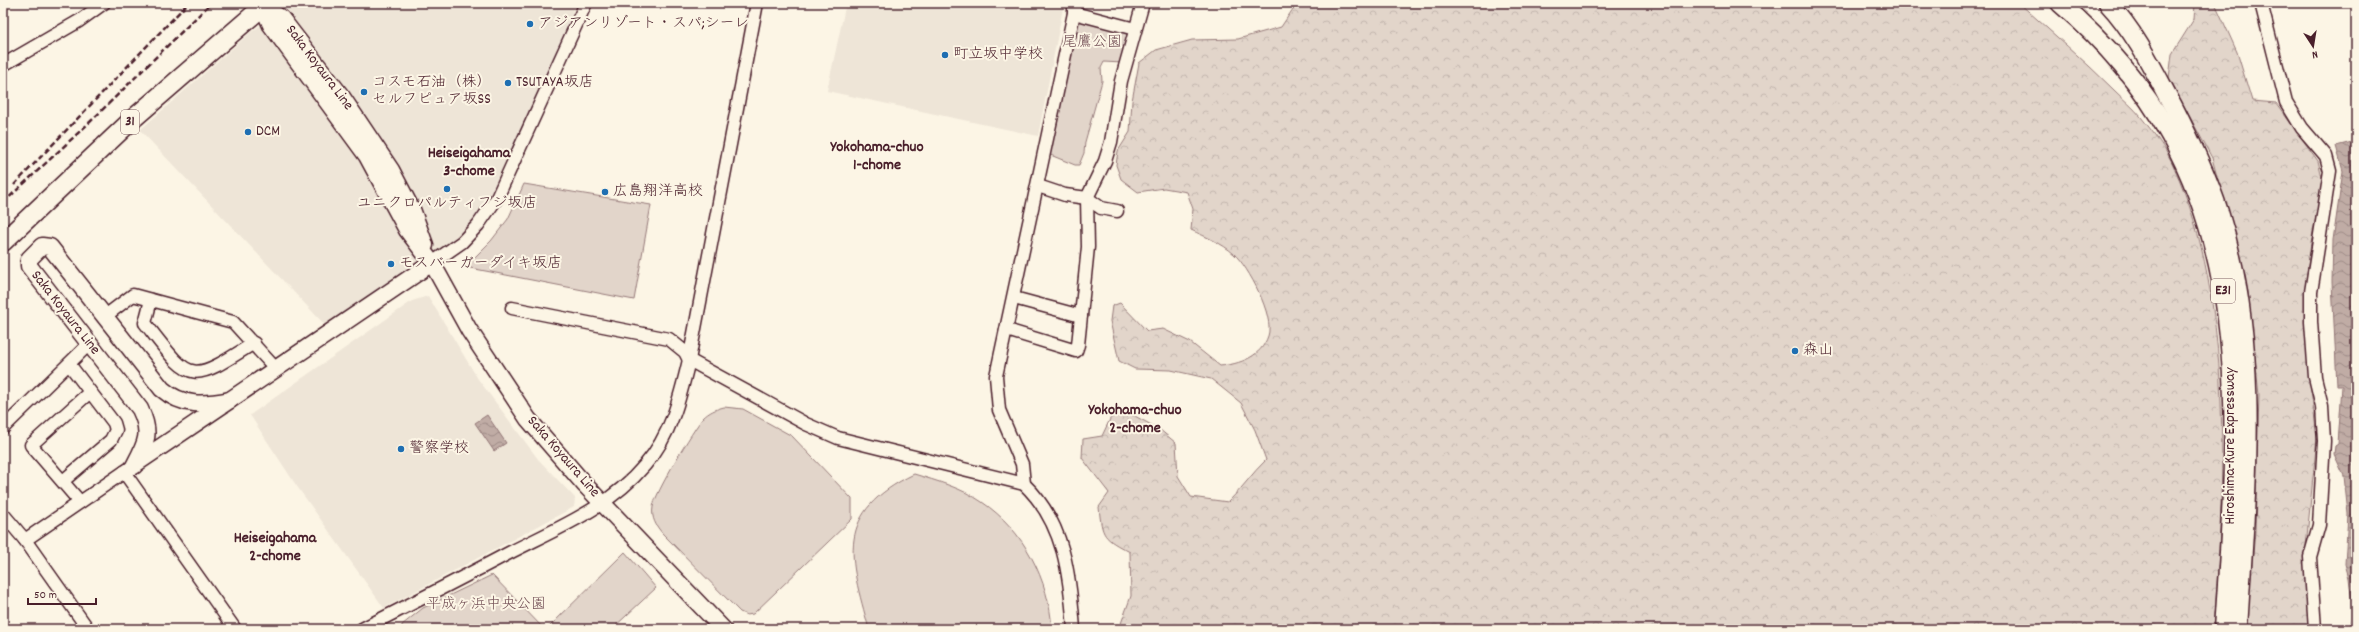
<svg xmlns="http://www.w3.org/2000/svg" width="2359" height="632" font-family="Dekko,'Klee One',sans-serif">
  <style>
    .built { fill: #eee5d7 }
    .forest { fill: url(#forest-crowns); stroke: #967a7a }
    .park { fill: #e2d5ca; stroke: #967a7a }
    .water { fill: url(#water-waves); stroke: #917474 }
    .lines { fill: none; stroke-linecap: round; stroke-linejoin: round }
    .minor-casing { stroke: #4a1f2b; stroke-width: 15 }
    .major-casing { stroke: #4a1f2b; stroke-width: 19 }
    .highway-casing { stroke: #4a1f2b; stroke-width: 21 }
    .minor { stroke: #fcf5e5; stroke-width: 12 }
    .major { stroke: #fcf5e5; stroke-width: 16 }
    .highway { stroke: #fcf5e5; stroke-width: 18 }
    .rail { stroke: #4a1f2b; stroke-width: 2.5; stroke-dasharray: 6 3; stroke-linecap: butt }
    .poi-dot { fill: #1f6fb2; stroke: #fcf5e5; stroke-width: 1.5 }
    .labels { text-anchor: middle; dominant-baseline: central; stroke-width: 4; stroke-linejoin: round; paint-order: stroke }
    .shield { fill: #fcf5e5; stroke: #7f5f63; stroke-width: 1 }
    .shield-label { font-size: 14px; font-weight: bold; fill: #4a1f2b }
    .poi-label { font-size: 15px; fill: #4a1f2b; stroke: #fcf5e5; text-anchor: start }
    .park-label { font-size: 15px; fill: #704c53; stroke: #fcf5e5 }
    .street-label { font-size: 15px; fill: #4a1f2b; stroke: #fcf5e5 }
    .neighbourhood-label { font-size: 16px; font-weight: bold; fill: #4a1f2b; stroke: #fcf5e5 }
  </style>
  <defs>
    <pattern id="forest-crowns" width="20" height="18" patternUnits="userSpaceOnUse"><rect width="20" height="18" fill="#e2d5ca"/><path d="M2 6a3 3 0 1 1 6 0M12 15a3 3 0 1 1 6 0" fill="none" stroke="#c3b6ae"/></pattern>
    <pattern id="water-waves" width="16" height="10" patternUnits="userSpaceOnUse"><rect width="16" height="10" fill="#c0aca5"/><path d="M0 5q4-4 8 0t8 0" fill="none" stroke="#9e8b87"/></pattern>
  </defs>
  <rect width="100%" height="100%" fill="#fcf5e5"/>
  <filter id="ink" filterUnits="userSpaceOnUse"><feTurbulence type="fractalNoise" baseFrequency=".025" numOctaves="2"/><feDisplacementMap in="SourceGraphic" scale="8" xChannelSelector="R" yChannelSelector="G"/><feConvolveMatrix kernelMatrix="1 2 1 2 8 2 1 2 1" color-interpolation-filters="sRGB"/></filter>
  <g filter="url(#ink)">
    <g class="built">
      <path d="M292,3H576L495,200L460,241L327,327L140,130L251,32Z"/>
      <path d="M846,3H1064L1038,136L827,91Z"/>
      <path d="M428,296L478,379L538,459L575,498L574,507L384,608L296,485L250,415L412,301Z"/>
    </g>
    <g class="forest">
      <path d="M1297,3H2019C2051,32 2084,60 2114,90C2123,99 2134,108 2141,117C2153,132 2167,150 2174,167C2235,302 2224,484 2214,629H1119L1131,596L1130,552C1103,538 1102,537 1099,507L1109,493L1082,458L1083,439L1102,436L1111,417L1131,414L1159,429L1176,443L1178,476L1191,497L1228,502C1242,489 1252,473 1266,460L1255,430L1241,403L1211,379L1171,370L1135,369L1119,361L1110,321L1112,306L1120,303L1147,331L1163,329L1190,342L1220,366C1240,364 1261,357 1268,336C1275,317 1248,266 1234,254C1222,243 1206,237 1191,230L1193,209L1187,192L1164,188L1138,192L1121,179L1116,165L1118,151L1130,132L1132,101L1139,63L1156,50L1192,40L1238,39L1281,27Z"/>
      <path d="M2195,3H2215L2237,52L2252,101L2276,103L2318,161L2323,181L2311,242L2305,289L2311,389L2317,438L2305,556L2310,629H2246L2255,532L2259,395L2248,291L2212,158L2169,78L2172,54L2194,19Z"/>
    </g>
    <g class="park">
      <path d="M1076,16L1131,32L1122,63L1104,62L1101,68L1102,81L1085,142L1084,153L1079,165H1075L1048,154Z"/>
      <path d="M524,184L651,205L634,300L465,267L491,241L508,219Z"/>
      <path d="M724,407L743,409L792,436L852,499V519L753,614L747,615L740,612L663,534C656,526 651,518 653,507C654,495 694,428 703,418C709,412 716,409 724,407Z"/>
      <path d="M914,474C937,481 962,488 982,502C1024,530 1049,580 1052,629H869C849,557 834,513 914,474Z"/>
      <path d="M625,552L656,588L612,629H547Z"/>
      <path d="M492,575L544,629H402V625L423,608Z"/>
    </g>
    <g class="water">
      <path d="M2356,141V629H2349L2353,611L2349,578L2345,564L2348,514L2344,476L2334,454L2335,446L2338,444L2342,386H2337L2332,282L2333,240L2343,171L2336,146Z"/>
      <path d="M487,415L506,443L494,451L475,423Z"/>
    </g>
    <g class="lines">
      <defs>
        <g id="minor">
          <path d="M2261,3L2286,102L2302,128L2326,156L2330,171L2311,292V322L2315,377L2322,406L2324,441L2319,525L2310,557L2315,629"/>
          <path d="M1074,13L1135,29"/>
          <path d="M3,65L79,21L104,3"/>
          <path d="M1038,186L1065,195L1087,198L1101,208L1117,211"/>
          <path d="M432,263L462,242L478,225L497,198L586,3"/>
          <path d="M1014,298L1081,316"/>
          <path d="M151,300L145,323C192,383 188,385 254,343"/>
          <path d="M512,308L669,339L685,352L689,360L806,424L838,438L1024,484C1065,523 1070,577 1074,629"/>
          <path d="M104,317L133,295L233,322L276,369"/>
          <path d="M1007,330L1076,351L1078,345L1088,247L1087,198L1105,161L1111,142L1121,81L1143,3"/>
          <path d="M3,428L89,344"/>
          <path d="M124,472L235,629"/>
          <path d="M63,481L111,440L116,430L114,423L69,364"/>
          <path d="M1024,484L1022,464L999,410L996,376L1074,13V3"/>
          <path d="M80,502L31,445L90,392"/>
          <path d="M3,514L25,540L88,629"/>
          <path d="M25,540L130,468"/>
          <path d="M362,629C411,604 460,579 509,553C558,528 609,508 645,465C671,435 680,398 689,360L757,3"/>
        </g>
        <g id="major">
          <path d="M262,5L271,25L367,156L407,230L432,263L469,330L528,419L585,485L723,629"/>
          <path d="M262,5L281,18L342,97L391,170L413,212L425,245"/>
          <path d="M137,463L432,263"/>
          <path d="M134,466C146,443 152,434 140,409L29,266V259L42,246L50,247L162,389C183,407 204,405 230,400"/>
        </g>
        <g id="highway">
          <path d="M2060,3C2260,173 2240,392 2224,629"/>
          <path d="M2108,3C2136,33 2154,71 2173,106C2191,141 2207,175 2219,212C2262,347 2246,490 2238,629"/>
          <path d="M3,242L134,118L267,3"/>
        </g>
      </defs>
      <use href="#minor" class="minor-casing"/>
      <use href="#major" class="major-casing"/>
      <use href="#highway" class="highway-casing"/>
      <use href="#minor" class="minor"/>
      <use href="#major" class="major"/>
      <use href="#highway" class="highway"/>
      <g class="rail">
        <path d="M14,185L188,3"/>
        <path d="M3,203L90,122L211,3"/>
      </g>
    </g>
  </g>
  <g class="poi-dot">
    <circle cx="530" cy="24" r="4"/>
    <circle cx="945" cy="55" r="4"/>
    <circle cx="508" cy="83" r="4"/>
    <circle cx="364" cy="92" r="4"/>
    <circle cx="248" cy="132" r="4"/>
    <circle cx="447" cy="189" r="4"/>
    <circle cx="605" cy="192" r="4"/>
    <circle cx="391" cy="264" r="4"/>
    <circle cx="1795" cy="351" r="4"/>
    <circle cx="401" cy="449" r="4"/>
  </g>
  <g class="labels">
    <g class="shield">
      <rect x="121" y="110" width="18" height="24" rx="3"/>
      <rect x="2211" y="279" width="24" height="24" rx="3"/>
    </g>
    <g class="shield-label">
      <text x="130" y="122">31</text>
      <text x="2223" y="291">E31</text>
    </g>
    <g class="poi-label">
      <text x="538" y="24">アジアンリゾート・スパ;シーレ</text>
      <text x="953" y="55">町立坂中学校</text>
      <text x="372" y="83">コスモ石油（株）<tspan x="372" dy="17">セルフピュア坂SS</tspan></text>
      <text x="516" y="83">TSUTAYA坂店</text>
      <text x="256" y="132">DCM</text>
      <text x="613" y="192">広島翔洋高校</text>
      <text x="447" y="204" text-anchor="middle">ユニクロパルティフジ坂店</text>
      <text x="399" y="264">モスバーガーダイキ坂店</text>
      <text x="1803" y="351">森山</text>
      <text x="409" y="449">警察学校</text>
    </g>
    <g class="park-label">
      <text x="1092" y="43">尾鷹公園</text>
      <text x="486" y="605">平成ヶ浜中央公園</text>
    </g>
    <g class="street-label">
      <text transform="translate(319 68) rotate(53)">Saka Koyaura Line</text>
      <text transform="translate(65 313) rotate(52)">Saka Koyaura Line</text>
      <text transform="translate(2231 446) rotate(-90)">Hiroshima-Kure Expressway</text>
      <text transform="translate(563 457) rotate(49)">Saka Koyaura Line</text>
    </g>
    <g class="neighbourhood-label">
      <text x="877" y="147">Yokohama-chuo<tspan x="877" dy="18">1-chome</tspan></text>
      <text x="469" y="153">Heiseigahama<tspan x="469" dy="18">3-chome</tspan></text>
      <text x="1135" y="410">Yokohama-chuo<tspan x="1135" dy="18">2-chome</tspan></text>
      <text x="275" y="538">Heiseigahama<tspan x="275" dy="18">2-chome</tspan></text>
    </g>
  </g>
  <rect width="2359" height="632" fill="none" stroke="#fcf5e5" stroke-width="16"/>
  <rect x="8" y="8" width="2343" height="616" fill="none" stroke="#4a1f2b" stroke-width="1.5" filter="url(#ink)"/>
  <g transform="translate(2313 46) rotate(168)" stroke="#fcf5e5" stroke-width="3" paint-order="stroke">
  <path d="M0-3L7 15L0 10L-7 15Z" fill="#4a1f2b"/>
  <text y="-6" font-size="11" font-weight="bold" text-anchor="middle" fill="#4a1f2b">N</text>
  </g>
  <path d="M28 598v6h68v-6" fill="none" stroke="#4a1f2b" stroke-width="2"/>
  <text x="34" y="598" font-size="12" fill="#4a1f2b" stroke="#fcf5e5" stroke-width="3" paint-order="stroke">50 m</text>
</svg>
